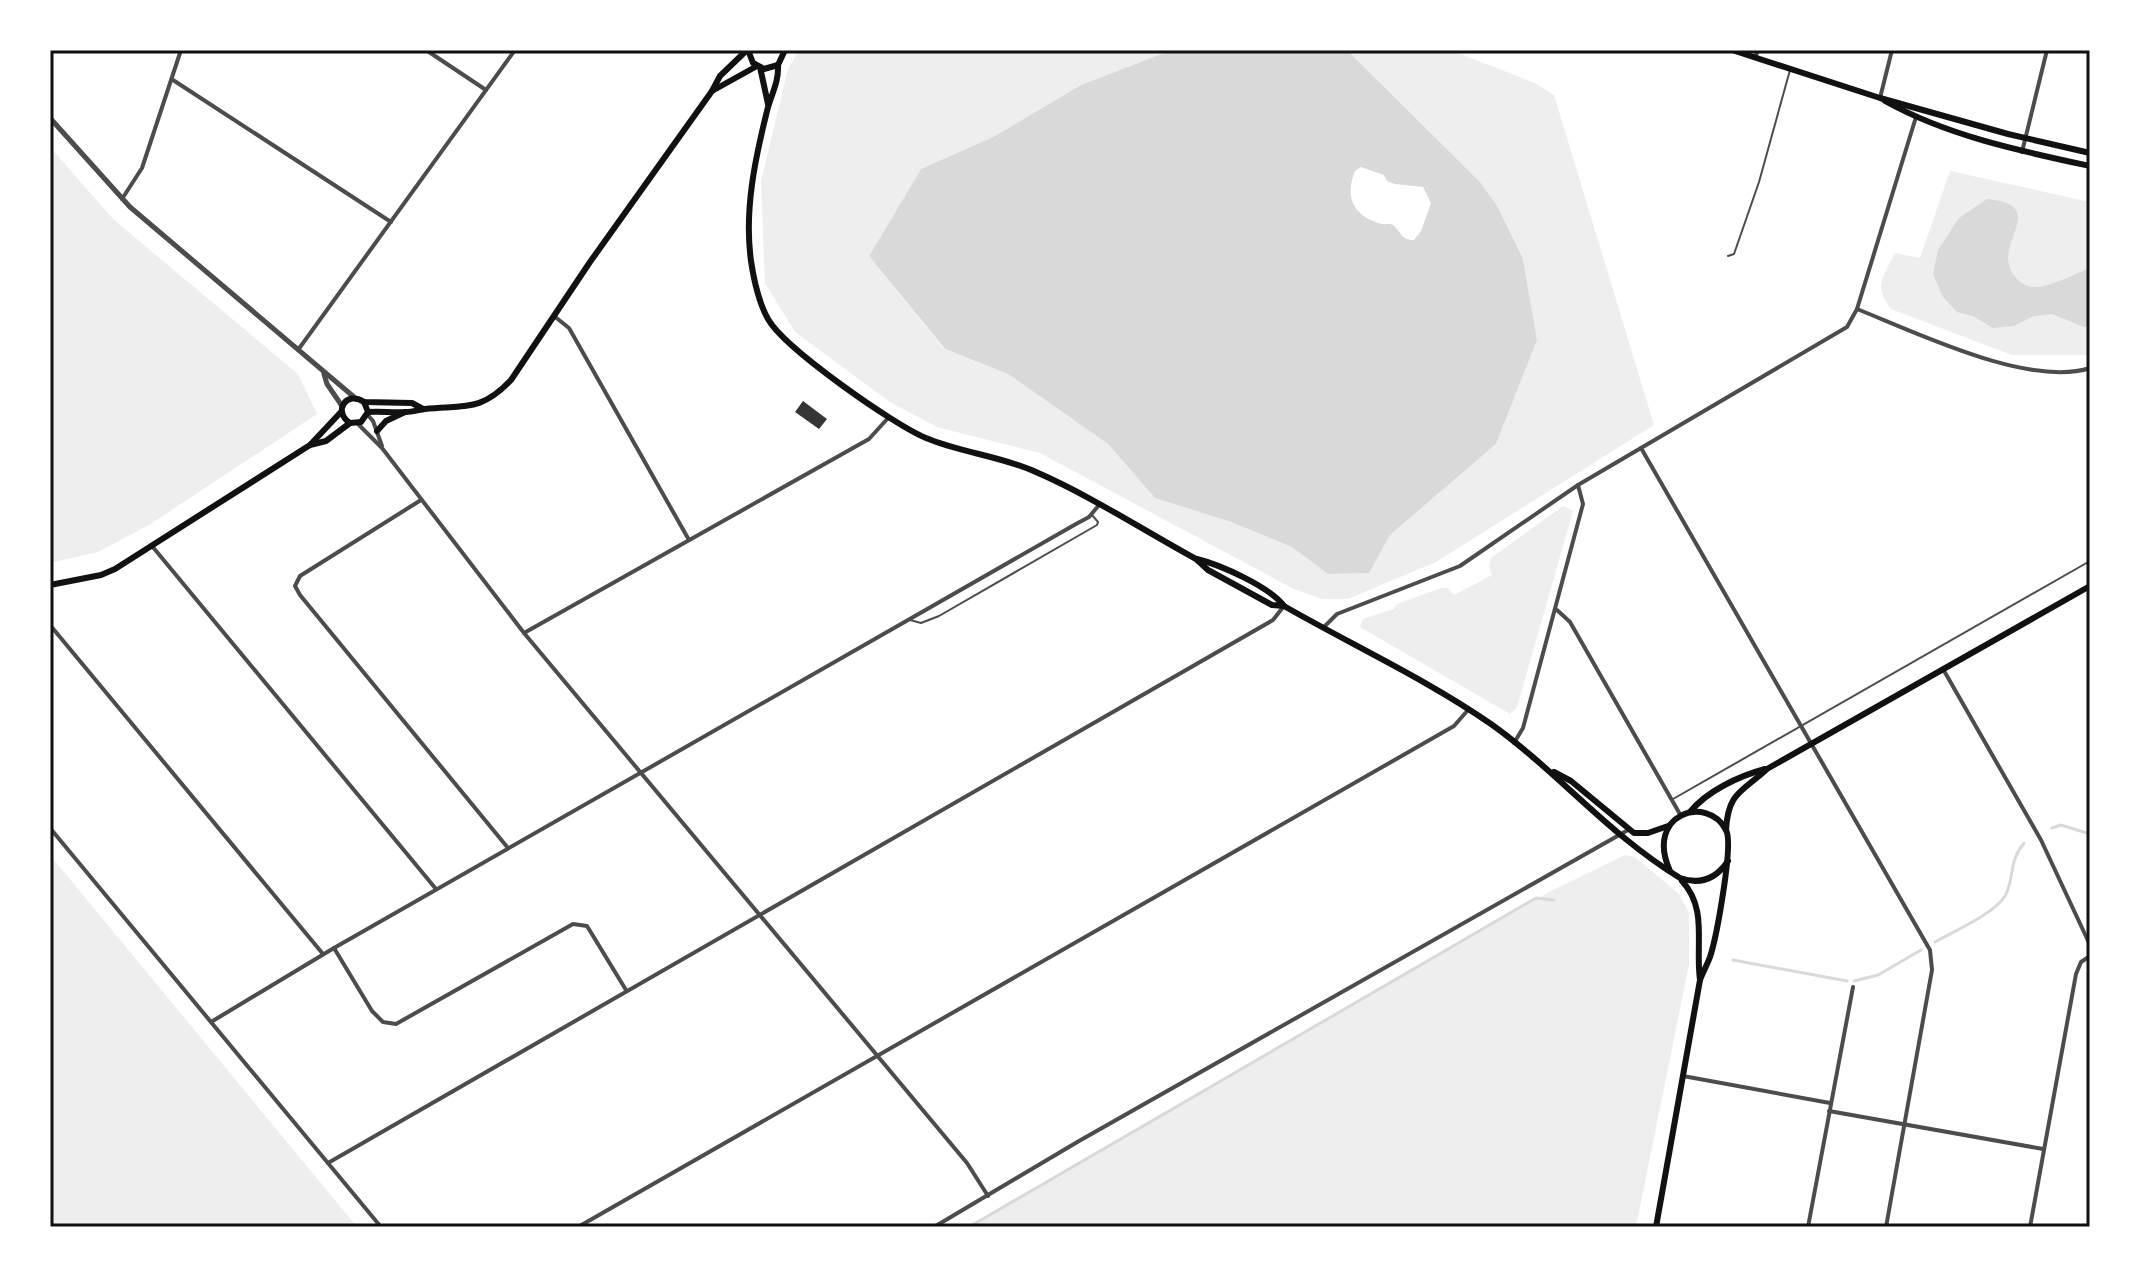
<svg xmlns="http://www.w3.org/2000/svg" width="2140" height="1277" font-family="Inter,sans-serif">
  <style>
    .green { fill: #eee }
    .water { fill: #d9d9d9; fill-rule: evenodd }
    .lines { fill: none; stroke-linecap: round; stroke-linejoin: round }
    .stream { stroke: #d9d9d9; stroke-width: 3 }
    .building { fill: #353535 }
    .service { stroke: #4c4c4c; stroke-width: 2 }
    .minor { stroke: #4c4c4c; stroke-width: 4 }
    .tertiary { stroke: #4c4c4c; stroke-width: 5 }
    .secondary { stroke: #111; stroke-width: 6 }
    .neatline { fill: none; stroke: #111; stroke-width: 3 }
  </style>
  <rect width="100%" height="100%" fill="#fff"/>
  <g class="green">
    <path d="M799,50H1172L1081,85L993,137L921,169L869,256L944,349L1008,374L1108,444L1155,498L1231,522L1292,547L1328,574L1368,573L1390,535L1496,444L1537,340L1523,259L1480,182L1347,50H1450L1535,83L1554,95L1654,425L1436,562L1348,599H1322L1294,589L1040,453L937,427L890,402L795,332L765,283L761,181L788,69Z"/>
    <path d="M50,147L114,220L298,374L317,414L149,525L98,552L50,563Z"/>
    <path d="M1950,171L2090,202V355H2012L1891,309C1873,286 1883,277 1895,253L1920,258Z"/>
    <path d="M1563,506L1573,511L1517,707L1510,714L1360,627L1363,619L1394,609L1397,604L1441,588H1448L1454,595L1492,575L1489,566L1491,558Z"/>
    <path d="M50,855L357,1227H50Z"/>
    <path d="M1625,855L1635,857L1679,894L1689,913V964L1636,1227H967L1549,892Z"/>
  </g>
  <g class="water">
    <path d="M1172,50H1347L1480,182L1497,206L1523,259L1537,340L1496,444L1390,535L1369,573L1328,574L1292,547L1231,522L1155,498L1108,444L1008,374L945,349L869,256L921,169L993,137L1081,85ZM1361,167L1384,175L1387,181L1395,184L1423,187L1431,203L1421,231L1414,240C1401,240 1402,233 1394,226C1389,222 1387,225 1382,224C1354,217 1344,198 1355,171Z"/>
    <path d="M1987,199C2041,204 2008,232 2008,259C2009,273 2021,288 2036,287C2049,287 2078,273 2090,268V327H2084L2052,314L2034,316L2014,326L1993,328L1973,316L1957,312L1943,297L1933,274L1938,250L1959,218Z"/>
  </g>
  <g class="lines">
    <g class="stream">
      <path d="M2052,828L2061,825L2090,834"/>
      <path d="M1935,942C1954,931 1994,914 2005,896C2015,878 2008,862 2024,843"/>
      <path d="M1733,960L1847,981"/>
      <path d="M1854,981L1878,975L1921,950"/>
      <path d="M969,1227L1536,898L1554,900"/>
    </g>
  </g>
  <path class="building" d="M803,401L827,419L819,429L795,412Z"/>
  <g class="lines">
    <g class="service">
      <path d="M1728,256L1734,254L1759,182L1790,70"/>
      <path d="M910,620L921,623L939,616L1097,525L1098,522L1092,515"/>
      <path d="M1673,799L2090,561"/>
    </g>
    <g class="minor">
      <path d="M426,50L486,90"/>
      <path d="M1755,58L1758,50"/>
      <path d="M173,80L391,222"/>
      <path d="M1880,98L1892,50"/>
      <path d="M2022,152L2047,50"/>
      <path d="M122,199L142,168L181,50"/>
      <path d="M1857,309C1915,332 2029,388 2090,368"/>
      <path d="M554,316L569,328L689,540"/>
      <path d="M298,350L515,50"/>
      <path d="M367,414L373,421L382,446"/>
      <path d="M358,424L382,448L524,633L967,1163L988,1196"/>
      <path d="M1641,448L1930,950L1932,970L1886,1227"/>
      <path d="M421,500L300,576L295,586L300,595L508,848"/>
      <path d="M152,546L436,889"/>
      <path d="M1557,610L1570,622L1681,816"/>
      <path d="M50,625L323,954"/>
      <path d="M1324,627L1337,614L1460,566L1578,485L1847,327L1857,309L1916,117"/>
      <path d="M524,633L869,439L889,417"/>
      <path d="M1943,669L2041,840L2090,945"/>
      <path d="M1514,743L1523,728L1583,504L1578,485"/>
      <path d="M50,828L381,1227"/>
      <path d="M334,948L372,1011L383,1022L396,1024L573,924L587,926L626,990"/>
      <path d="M211,1022L334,948L1076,524L1089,517L1099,505"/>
      <path d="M1683,1076L1830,1103"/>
      <path d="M1829,1111L2043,1149"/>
      <path d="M328,1163L1273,620L1284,606"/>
      <path d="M578,1227L1454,726L1468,710"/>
      <path d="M934,1227L1079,1141L1628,830"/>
      <path d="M1808,1227L1853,987"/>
      <path d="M2030,1227L2076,974L2081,962L2090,956"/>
    </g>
    <g class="tertiary">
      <path d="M50,118L130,207L354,397"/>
      <path d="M324,374L327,384L342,406"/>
    </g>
    <g class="secondary">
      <path d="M748,50L753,63L764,69L778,65L785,50"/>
      <path d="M1732,50L1880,98L2008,134L2090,153"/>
      <path d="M778,65C779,82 771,95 767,111C755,159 744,211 751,261C754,281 758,301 768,319C784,348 894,425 926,438C962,453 1001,456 1036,472C1091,496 1143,530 1196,559L1208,570L1272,605L1284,606C1352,645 1426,679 1491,724C1557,771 1609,835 1680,878C1700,885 1716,879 1728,861"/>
      <path d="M760,67L768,104"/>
      <path d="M712,91L757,66"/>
      <path d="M1885,101C1948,136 2020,151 2090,166"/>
      <path d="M368,412C381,411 393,413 406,412C412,412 418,410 425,409C464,405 481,412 511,380L590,262L712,91L720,76L747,50"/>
      <path d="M350,423C332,411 347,390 364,402L412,403L423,409"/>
      <path d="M377,431L386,421L405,412"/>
      <path d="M310,445L341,412"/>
      <path d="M1197,559C1221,565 1270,587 1284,606"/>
      <path d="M50,585L101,575L115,569L310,445L326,441L350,423L361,422L368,412L364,402"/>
      <path d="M1554,772L1571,781L1634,833H1648L1668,826"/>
      <path d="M1690,812C1707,791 1739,776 1765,769"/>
      <path d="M1726,830C1728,792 1742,792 1767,769L2090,586"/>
      <path d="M1682,881C1708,909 1695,944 1700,980"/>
      <path d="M1656,1227L1700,980C1703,972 1707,965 1710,957C1716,939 1734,844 1726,830C1707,794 1644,814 1670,871"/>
    </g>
  </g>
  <rect width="2140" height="1277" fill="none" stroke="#ffffff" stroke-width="104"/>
  <rect x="52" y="52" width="2036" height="1173" class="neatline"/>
</svg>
